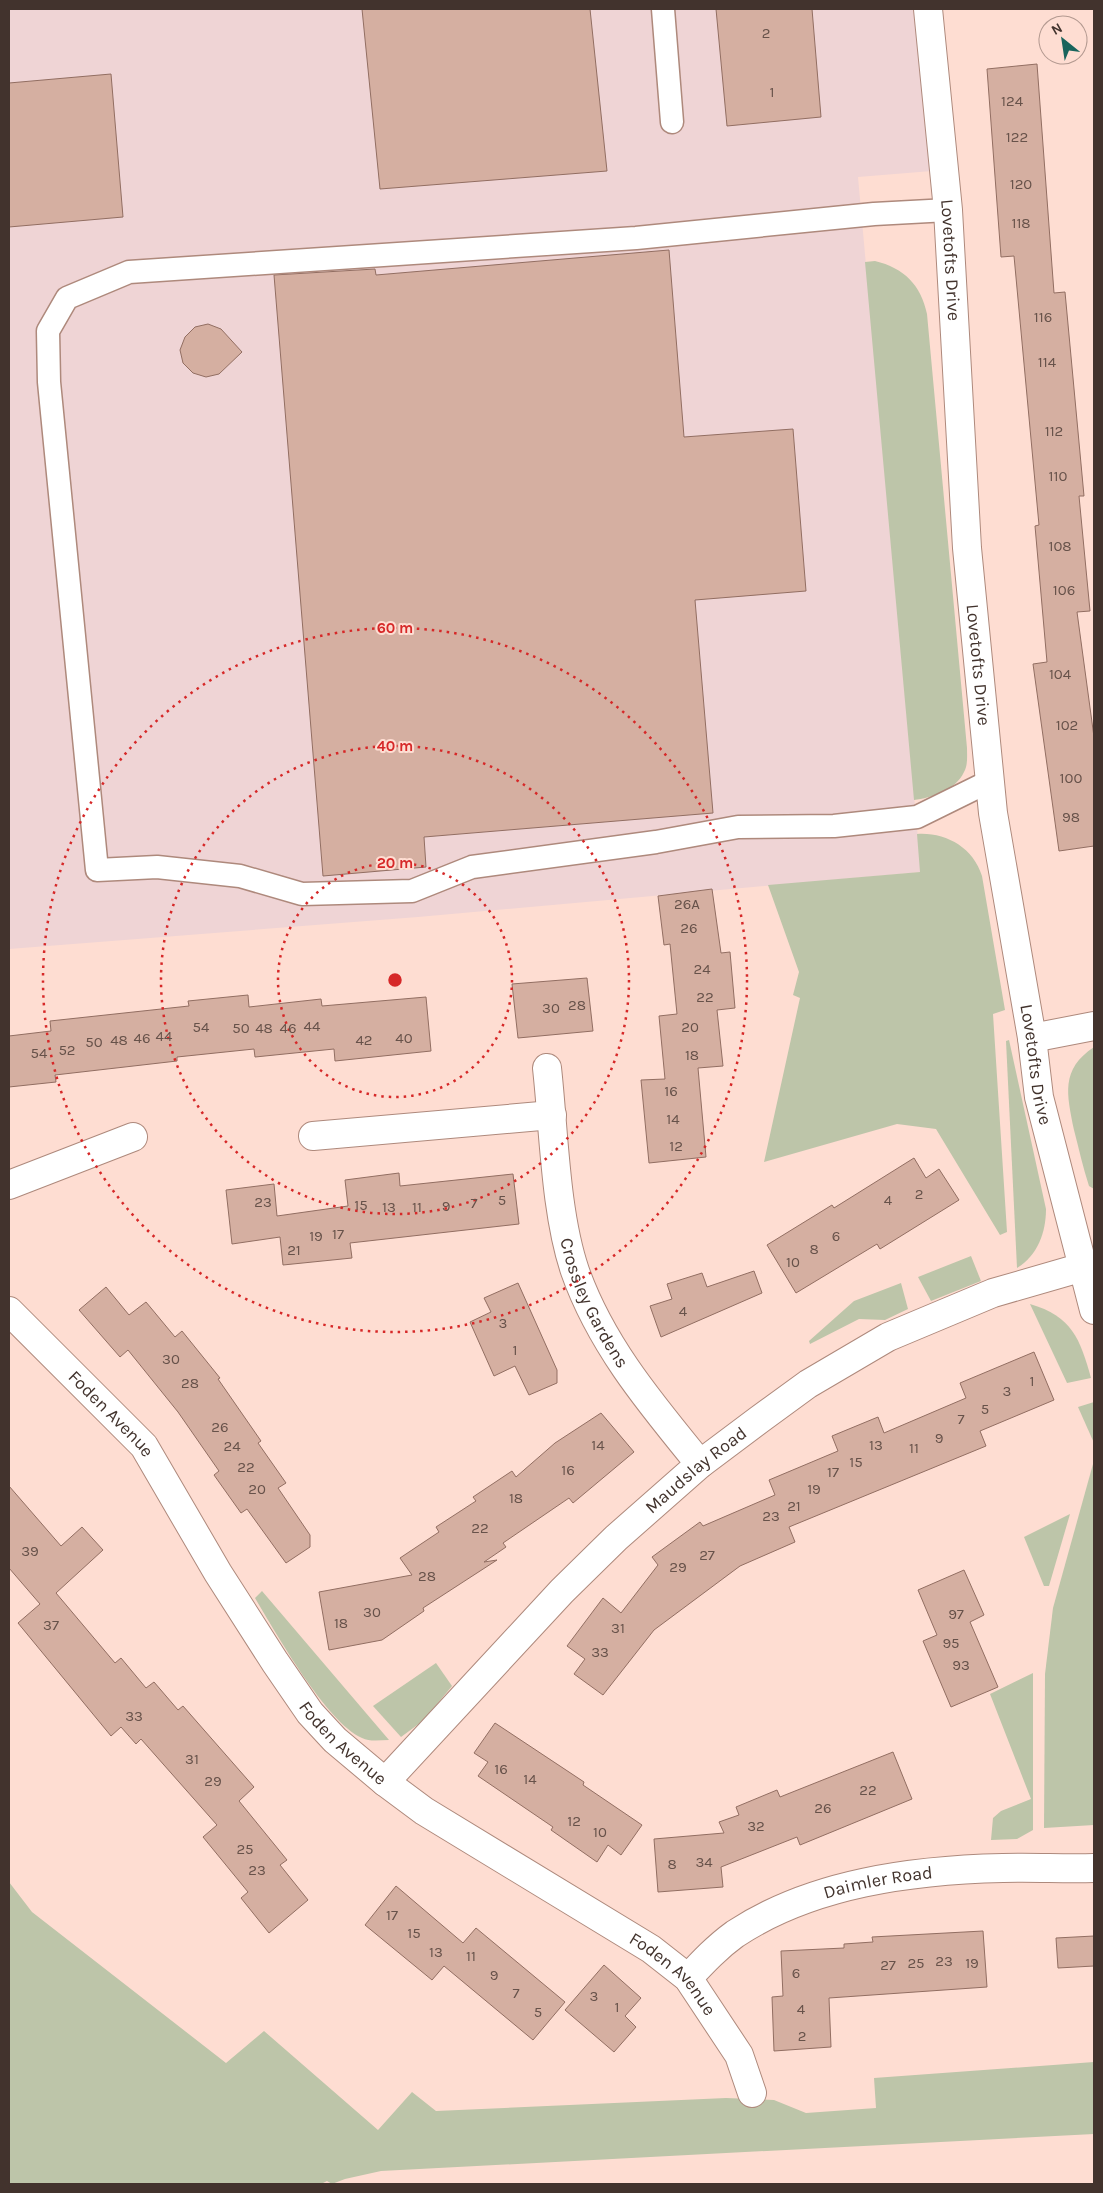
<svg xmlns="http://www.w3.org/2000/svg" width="1103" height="2193" font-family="Karla,sans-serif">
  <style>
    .industrial { fill: #efd4d5 }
    .green { fill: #bdc5a9 }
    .building { fill: #d5afa1; stroke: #926e62 }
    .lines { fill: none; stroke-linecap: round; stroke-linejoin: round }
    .lane-casing { stroke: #ae897c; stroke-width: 25 }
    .street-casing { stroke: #ae897c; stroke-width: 30 }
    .secondary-casing { stroke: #ae897c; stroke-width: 30 }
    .lane { stroke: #fff; stroke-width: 22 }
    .street { stroke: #fff; stroke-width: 28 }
    .secondary { stroke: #fff; stroke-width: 28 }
    .ring { fill: none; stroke: #d62828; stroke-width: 2.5; stroke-dasharray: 2.5 5 }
    .labels { text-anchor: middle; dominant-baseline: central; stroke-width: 4; stroke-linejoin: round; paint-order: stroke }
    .number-label { font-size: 15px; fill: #67524a }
    .street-label { font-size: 18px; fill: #42332d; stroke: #feddd2 }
    .centre { fill: #d62828; stroke: #feddd2; stroke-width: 2.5 }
    .ring-label { font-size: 15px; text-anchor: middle; font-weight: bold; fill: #d62828; stroke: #feddd2; stroke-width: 4; stroke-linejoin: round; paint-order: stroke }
  </style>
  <rect width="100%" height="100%" fill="#feddd2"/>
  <path class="industrial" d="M9,9H928L944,170L858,177L921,872L418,917L9,949Z"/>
  <g class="green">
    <path d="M875,261C904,268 921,285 927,314L967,748C967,756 968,765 964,772C956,790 931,798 914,800L865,262Z"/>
    <path d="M917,834C945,832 973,847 982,876L1005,1010L993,1014L1007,1232L1000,1235L936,1129L897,1124L764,1162L800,998L793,995L799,972L768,885L920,872Z"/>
    <path d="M1009,1040L1046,1209C1046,1232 1038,1255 1017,1268L1006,1041Z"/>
    <path d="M1094,1047V1189L1089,1186C1083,1168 1079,1149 1074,1130C1067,1094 1060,1070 1094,1047Z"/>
    <path d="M971,1256L981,1281L931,1301L918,1277Z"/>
    <path d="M901,1283L908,1309L885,1320L859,1319L810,1344L809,1341L854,1301Z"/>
    <path d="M1030,1304C1072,1316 1080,1339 1091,1378L1067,1383Z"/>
    <path d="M1094,1402V1443L1078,1407Z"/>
    <path d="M1093,1464L1094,1825L1044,1828L1045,1674L1053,1608Z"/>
    <path d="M1070,1514L1049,1586H1044L1024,1537Z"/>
    <path d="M262,1591L389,1740C380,1740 370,1742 362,1738C326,1722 276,1633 255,1598Z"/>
    <path d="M436,1663L452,1686L424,1720L401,1737L373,1706Z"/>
    <path d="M1033,1673V1830L1017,1839L991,1840L993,1818L1001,1811L1031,1799L990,1694Z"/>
    <path d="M9,1882L32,1912L226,2063L264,2031L378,2130L412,2092L436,2111L726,2098L774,2100L806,2113L876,2108L874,2078L1094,2062V2134L381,2171L345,2179L332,2184L327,2181L321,2184H9Z"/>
  </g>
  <g class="building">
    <path d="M362,9H590L607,171L380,189Z"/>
    <path d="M716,9H812L821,117L727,126Z"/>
    <path d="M1037,64L1054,293L1065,292L1084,496H1079L1090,611L1077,612L1094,737V846L1059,851L1033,664L1047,662L1035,526L1039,525L1014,256L1001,257L987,69Z"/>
    <path d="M111,74L123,217L9,227V83Z"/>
    <path d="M669,250L684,437L793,429L806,591L695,600L713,813L424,837L426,867L323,876L274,275L375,269L376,275Z"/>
    <path d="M208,324L221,329L242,352L219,374L206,377L193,373L183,363L180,350L185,337L195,327Z"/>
    <path d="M712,889L721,953L730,952L735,1008L717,1010L723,1066L698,1068L706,1157L649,1163L641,1080L665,1079L659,1016L677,1014L670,944L664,945L658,896Z"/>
    <path d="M587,978L593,1031L518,1038L512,984Z"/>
    <path d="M248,995L249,1007L321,999L322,1006L426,997L431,1051L335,1061L334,1049L255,1057L254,1049L177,1057V1061L55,1075L56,1082L9,1087V1036L51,1031L50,1021L189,1006L188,1001Z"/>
    <path d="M914,1158L926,1178L939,1169L959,1200L880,1249L877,1244L796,1293L767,1245L832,1205L834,1208Z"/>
    <path d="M399,1173L400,1186L513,1174L519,1224L350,1243L352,1258L283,1265L280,1237L232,1244L226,1190L274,1184L277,1216L348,1206L345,1180Z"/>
    <path d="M754,1271L762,1293L661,1337L650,1306L672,1299L667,1284L702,1273L707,1287Z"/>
    <path d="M518,1283L557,1370V1383L529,1395L515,1366L494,1376L470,1322L491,1312L484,1298Z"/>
    <path d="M106,1287L129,1315L146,1302L175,1337L182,1331L220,1378L218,1379L261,1441L258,1443L286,1483L278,1488L310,1535V1547L286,1563L247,1509L241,1513L214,1475L219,1471L178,1412L128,1350L120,1357L79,1310Z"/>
    <path d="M1034,1352L1054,1400L980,1431L986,1446L789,1527L795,1542L740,1566L654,1630L603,1695L574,1674L585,1659L567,1646L603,1598L621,1613L658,1565L652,1557L700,1522L703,1526L775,1495L769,1480L838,1451L832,1436L878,1417L884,1433L966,1398L960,1383Z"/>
    <path d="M601,1413L634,1452L573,1503L569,1498L503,1543L506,1547L484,1562L497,1560L423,1608L424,1611L382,1640L329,1650L319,1592L412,1575L400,1558L439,1532L436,1527L476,1501L473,1497L512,1471L516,1477L555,1443Z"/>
    <path d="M9,1486L61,1546L82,1527L103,1550L56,1593L115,1663L121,1658L146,1688L154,1682L178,1710L183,1706L254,1787L239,1801L287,1860L280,1865L308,1900L269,1933L241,1898L248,1892L203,1837L217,1825L141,1739L136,1744L121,1727L111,1736L18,1623L40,1604L9,1568Z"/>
    <path d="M964,1570L984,1615L970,1622L998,1687L951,1707L923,1641L937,1635L918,1590Z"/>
    <path d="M495,1723L572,1774L584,1782L583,1785L642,1825L621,1855L608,1845L597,1862L551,1830L553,1827L478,1776L488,1762L474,1753Z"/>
    <path d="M893,1752L912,1799L800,1845L797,1837L721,1867L723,1887L658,1892L654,1839L724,1833L719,1822L739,1815L736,1807L777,1790L780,1797Z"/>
    <path d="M396,1886L463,1943L476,1928L565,2002L533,2040L444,1966L432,1980L365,1925Z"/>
    <path d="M983,1931L987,1987L829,1998L831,2047L774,2051L772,1997L783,1996L781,1951L844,1948V1944L873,1942L872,1937Z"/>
    <path d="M1094,1936V1966L1058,1968L1056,1938Z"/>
    <path d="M604,1965L641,1998L625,2016L636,2027L614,2052L565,2010Z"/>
  </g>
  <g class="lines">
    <defs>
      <g id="lane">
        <path d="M663,9L672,122"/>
        <path d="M948,210L874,214L636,238L129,272L67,298L48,331L49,382L97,870L157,867L240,876L302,894L412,891L472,867L656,842L738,827L834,826L917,817L990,781"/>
      </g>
      <g id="street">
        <path d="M1032,1038L1094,1026"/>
        <path id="s1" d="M547,1068C554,1131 555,1212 575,1271C601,1345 651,1404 700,1464"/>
        <path d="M313,1136L552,1115"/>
        <path d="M9,1185L133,1137"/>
        <path id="s2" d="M9,1311L144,1446L218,1573L275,1662L310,1713L335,1740L385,1782L424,1811L651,1949L688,1978L739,2055L752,2093"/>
        <path id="s3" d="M385,1782L562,1591L616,1538L700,1464L760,1419L808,1384L888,1337L993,1293L1083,1267"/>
        <path id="s4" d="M688,1978C703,1962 717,1947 735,1934C812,1883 913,1870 1003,1868C1034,1867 1064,1869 1094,1868"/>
      </g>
      <g id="secondary">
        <path id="s5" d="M928,9L948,210L967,548L993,813L1032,1038L1039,1097L1094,1310"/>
      </g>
    </defs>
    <use href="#lane" class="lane-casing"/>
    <use href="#street" class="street-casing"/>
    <use href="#secondary" class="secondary-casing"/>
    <use href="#lane" class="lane"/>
    <use href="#street" class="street"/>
    <use href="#secondary" class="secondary"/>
  </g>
  <g class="ring">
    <circle cx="395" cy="980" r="117"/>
    <circle cx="395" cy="980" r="234"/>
    <circle cx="395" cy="980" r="352"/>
  </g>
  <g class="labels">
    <g class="number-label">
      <text x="766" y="33">2</text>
      <text x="772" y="92">1</text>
      <text x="1012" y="101">124</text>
      <text x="1017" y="137">122</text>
      <text x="1021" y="184">120</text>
      <text x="1021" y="223">118</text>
      <text x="1043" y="317">116</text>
      <text x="1047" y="362">114</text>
      <text x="1054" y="431">112</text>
      <text x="1058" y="476">110</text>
      <text x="1060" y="546">108</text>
      <text x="1064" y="590">106</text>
      <text x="1060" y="674">104</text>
      <text x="1067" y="725">102</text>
      <text x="1071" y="778">100</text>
      <text x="1071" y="817">98</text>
      <text x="687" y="904">26A</text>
      <text x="689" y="928">26</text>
      <text x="702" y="969">24</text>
      <text x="705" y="997">22</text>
      <text x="577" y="1005">28</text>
      <text x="551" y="1008">30</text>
      <text x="312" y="1026">44</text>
      <text x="201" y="1027">54</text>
      <text x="690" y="1027">20</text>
      <text x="241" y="1028">50</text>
      <text x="264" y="1028">48</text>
      <text x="288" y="1028">46</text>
      <text x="164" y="1036">44</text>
      <text x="142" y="1038">46</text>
      <text x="404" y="1038">40</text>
      <text x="119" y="1040">48</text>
      <text x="364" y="1040">42</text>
      <text x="94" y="1042">50</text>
      <text x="67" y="1050">52</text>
      <text x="39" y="1053">54</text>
      <text x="692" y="1055">18</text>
      <text x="671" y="1091">16</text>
      <text x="673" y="1119">14</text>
      <text x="676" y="1146">12</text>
      <text x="919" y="1194">2</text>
      <text x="502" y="1200">5</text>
      <text x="888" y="1200">4</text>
      <text x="263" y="1202">23</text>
      <text x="474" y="1203">7</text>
      <text x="361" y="1205">15</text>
      <text x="446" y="1206">9</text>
      <text x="389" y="1207">13</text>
      <text x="417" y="1207">11</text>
      <text x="338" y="1234">17</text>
      <text x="316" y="1236">19</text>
      <text x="836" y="1236">6</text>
      <text x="814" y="1249">8</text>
      <text x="294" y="1250">21</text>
      <text x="793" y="1262">10</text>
      <text x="683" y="1311">4</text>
      <text x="503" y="1323">3</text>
      <text x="515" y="1350">1</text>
      <text x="171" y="1359">30</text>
      <text x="1032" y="1381">1</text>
      <text x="190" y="1383">28</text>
      <text x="1007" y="1391">3</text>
      <text x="985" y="1409">5</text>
      <text x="961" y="1419">7</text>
      <text x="220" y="1427">26</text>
      <text x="939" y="1438">9</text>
      <text x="598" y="1445">14</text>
      <text x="876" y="1445">13</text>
      <text x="232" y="1446">24</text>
      <text x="914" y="1448">11</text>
      <text x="856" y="1462">15</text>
      <text x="246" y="1467">22</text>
      <text x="568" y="1470">16</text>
      <text x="833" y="1472">17</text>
      <text x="257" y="1489">20</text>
      <text x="814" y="1489">19</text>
      <text x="516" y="1498">18</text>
      <text x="794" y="1506">21</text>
      <text x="771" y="1516">23</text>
      <text x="480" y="1528">22</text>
      <text x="30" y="1551">39</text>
      <text x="707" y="1555">27</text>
      <text x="678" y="1567">29</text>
      <text x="427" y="1576">28</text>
      <text x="372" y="1612">30</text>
      <text x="956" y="1614">97</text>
      <text x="341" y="1623">18</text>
      <text x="51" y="1625">37</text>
      <text x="618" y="1628">31</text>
      <text x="951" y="1643">95</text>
      <text x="600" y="1652">33</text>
      <text x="961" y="1665">93</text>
      <text x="134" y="1716">33</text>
      <text x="192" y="1759">31</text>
      <text x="501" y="1769">16</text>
      <text x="530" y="1779">14</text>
      <text x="213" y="1781">29</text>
      <text x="868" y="1790">22</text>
      <text x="823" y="1808">26</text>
      <text x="574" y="1821">12</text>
      <text x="756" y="1826">32</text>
      <text x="600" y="1832">10</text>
      <text x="245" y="1849">25</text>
      <text x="704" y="1862">34</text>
      <text x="672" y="1864">8</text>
      <text x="257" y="1870">23</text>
      <text x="392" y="1915">17</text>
      <text x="414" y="1933">15</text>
      <text x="436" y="1952">13</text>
      <text x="471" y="1956">11</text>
      <text x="944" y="1961">23</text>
      <text x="916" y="1963">25</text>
      <text x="972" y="1963">19</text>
      <text x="888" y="1965">27</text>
      <text x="796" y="1973">6</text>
      <text x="494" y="1975">9</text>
      <text x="516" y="1993">7</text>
      <text x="594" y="1996">3</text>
      <text x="617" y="2007">1</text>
      <text x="801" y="2009">4</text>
      <text x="538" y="2012">5</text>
      <text x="802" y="2036">2</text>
    </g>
    <g class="street-label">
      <text stroke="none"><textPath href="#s5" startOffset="252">Lovetofts Drive</textPath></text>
      <text stroke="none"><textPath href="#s5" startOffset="658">Lovetofts Drive</textPath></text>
      <text stroke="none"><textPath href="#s5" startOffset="1062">Lovetofts Drive</textPath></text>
      <text stroke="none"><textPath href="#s1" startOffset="242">Crossley Gardens</textPath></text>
      <text stroke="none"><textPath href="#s2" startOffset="145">Foden Avenue</textPath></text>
      <text stroke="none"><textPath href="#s3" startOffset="441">Maudslay Road</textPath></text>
      <text stroke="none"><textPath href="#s2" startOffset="550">Foden Avenue</textPath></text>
      <text stroke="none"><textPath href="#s4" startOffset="218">Daimler Road</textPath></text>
      <text stroke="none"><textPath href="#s2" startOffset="955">Foden Avenue</textPath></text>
    </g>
  </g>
  <circle cx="395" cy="980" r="8" class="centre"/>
  <g class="ring-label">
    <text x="395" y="633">60 m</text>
    <text x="395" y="751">40 m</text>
    <text x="395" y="868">20 m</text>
  </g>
  <rect width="1103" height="2193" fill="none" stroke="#42332d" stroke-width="20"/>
  <g transform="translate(1063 40) rotate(330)"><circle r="24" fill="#feddd2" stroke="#b39990"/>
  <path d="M0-4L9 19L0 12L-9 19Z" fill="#19645c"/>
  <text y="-8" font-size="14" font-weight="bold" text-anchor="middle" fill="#42332d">N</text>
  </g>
</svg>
